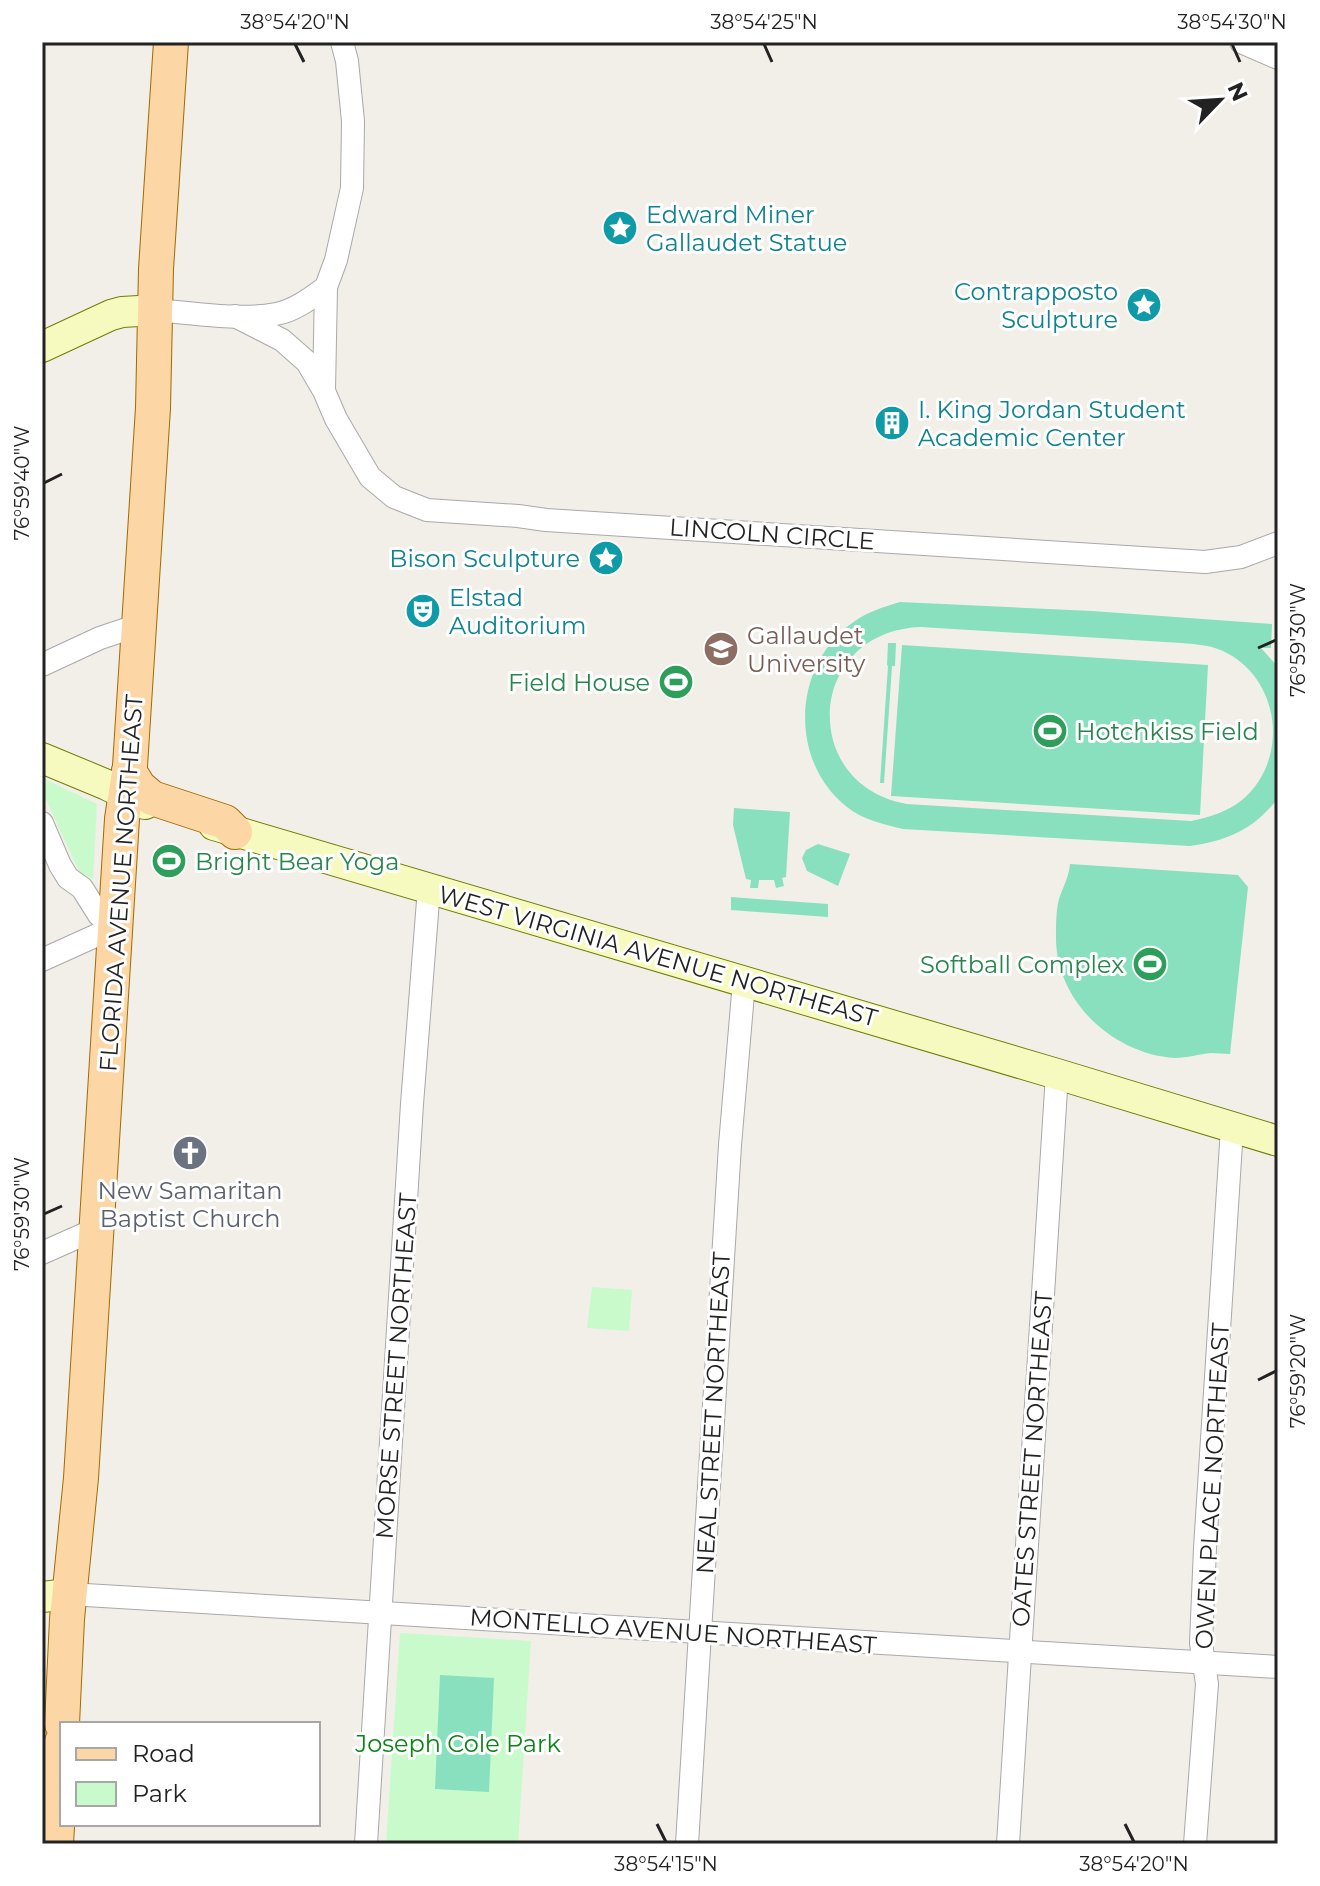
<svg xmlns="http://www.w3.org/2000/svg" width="1320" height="1886" font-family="Montserrat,sans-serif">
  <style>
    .park { fill: #c8facc }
    .pitch { fill: #88e0be; fill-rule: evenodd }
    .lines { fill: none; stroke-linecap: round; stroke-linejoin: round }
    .street-casing { stroke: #a9a9a9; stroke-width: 24 }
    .secondary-casing { stroke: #707d05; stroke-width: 32 }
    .primary-casing { stroke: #a06b00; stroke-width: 36 }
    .street { stroke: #fff; stroke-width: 22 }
    .secondary { stroke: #f7fabf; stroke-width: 30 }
    .primary { stroke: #fcd6a4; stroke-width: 34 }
    .ticks { fill: none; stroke: #222; stroke-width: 3 }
    .labels { text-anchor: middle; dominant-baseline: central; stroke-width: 6; stroke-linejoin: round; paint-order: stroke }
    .culture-label { font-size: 24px; fill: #0d838f; stroke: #fff; text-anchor: start }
    .street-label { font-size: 24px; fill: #222; stroke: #fff }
    .education-label { font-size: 24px; fill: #785e54; stroke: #fff; text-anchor: start }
    .leisure-label { font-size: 24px; fill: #27864d; stroke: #fff; text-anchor: end }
    .worship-label { font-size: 24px; fill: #5b616d; stroke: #fff }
    .park-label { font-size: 24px; fill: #0c8416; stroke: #fff }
    .neatline { fill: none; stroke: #222; stroke-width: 3 }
    .ticks-label { font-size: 20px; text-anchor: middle; fill: #222 }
  </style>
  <rect width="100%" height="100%" fill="#f2efe9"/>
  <g class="park">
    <path d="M42,778L97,804L93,879L80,873L42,791Z"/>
    <path d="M592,1287L632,1290L629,1331L587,1328Z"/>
    <path d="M400,1633L531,1641L518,1844H386Z"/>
  </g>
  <g class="pitch">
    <path d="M900,602L1092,611L1272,624L1271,648H1261L1278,667V798C1255,829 1227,841 1190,846L903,829C883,824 863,820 847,807C787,760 793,662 855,621C869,611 884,607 900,602ZM921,627L1181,643C1195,644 1209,645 1223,651C1281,678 1290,760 1242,800C1227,812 1210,817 1191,821L907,804C798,785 806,631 921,627Z"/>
    <path d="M888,643H896L895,666H892L884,783H880L888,666L887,665Z"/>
    <path d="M902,645L1208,665L1200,815L891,796Z"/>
    <path d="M734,808L790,812L786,877L782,878L784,886L776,888L774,880H759L758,888H750L751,880L746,879L733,825Z"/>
    <path d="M818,844L850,854L838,886L807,871L802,858L806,850Z"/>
    <path d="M1070,864L1238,875L1248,887L1230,1054C1224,1054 1218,1053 1211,1053C1199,1054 1187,1058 1175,1058C1112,1054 1055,1000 1056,936C1056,925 1056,910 1059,899C1063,887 1069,877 1070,864Z"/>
    <path d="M731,897L828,904V917L731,910Z"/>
    <path d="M440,1675L494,1678L489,1792L435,1789Z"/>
  </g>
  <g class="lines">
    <defs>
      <g id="street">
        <path d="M1241,42L1278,58"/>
        <path d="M156,310C191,313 242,321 276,314C294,311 311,298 326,287"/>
        <path d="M235,316L282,340L307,362L324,391L336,419L370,477L394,497L427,510L518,516L546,520L1205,562L1241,557L1278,543"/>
        <path d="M324,390L326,287L336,260L352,188L353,121L347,61L342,42"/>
        <path d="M42,665L100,638L139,625"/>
        <path d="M42,823L60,865L68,878L82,888L99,915L115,927L42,960"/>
        <path d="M42,1253L96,1229"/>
        <path d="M69,1594L1278,1667"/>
        <path d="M366,1844L412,1104L429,888"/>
        <path d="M687,1844L730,1145L744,982"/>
        <path d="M1008,1844L1057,1074"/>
        <path d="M1195,1844L1207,1684L1201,1643L1205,1548L1232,1128"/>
      </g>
      <g id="secondary">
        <path d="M42,347L111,315L122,312L156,310"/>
        <path d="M42,758L107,785L145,804"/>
        <path d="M214,825L1057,1074L1278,1141"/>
        <path d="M42,1597L69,1594"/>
      </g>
      <g id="primary">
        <path d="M129,771L139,787L152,798L225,822L235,832"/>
        <path d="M62,1724L67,1619L81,1478L122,819L130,766L153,408L156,269L171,42"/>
        <path d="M56,1844L62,1742"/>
      </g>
    </defs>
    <use href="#street" class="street-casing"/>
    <use href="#secondary" class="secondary-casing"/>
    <use href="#primary" class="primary-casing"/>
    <use href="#street" class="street"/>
    <use href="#secondary" class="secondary"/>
    <use href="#primary" class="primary"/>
  </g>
  <path class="ticks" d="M295,44L304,62M764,44L772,62M1232,44L1240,62M44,483L62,474M1258,648L1276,640M44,1214L62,1206M1258,1380L1276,1371M657,1824L666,1842M1125,1824L1134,1842"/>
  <defs>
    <symbol id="sight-disc" viewBox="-11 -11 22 22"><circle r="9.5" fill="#0f9aa8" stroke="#fff"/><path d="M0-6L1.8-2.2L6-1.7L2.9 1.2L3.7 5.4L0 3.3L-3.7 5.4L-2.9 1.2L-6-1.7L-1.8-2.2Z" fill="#fff"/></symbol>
    <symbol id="building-disc" viewBox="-11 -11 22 22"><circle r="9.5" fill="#0f9aa8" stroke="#fff"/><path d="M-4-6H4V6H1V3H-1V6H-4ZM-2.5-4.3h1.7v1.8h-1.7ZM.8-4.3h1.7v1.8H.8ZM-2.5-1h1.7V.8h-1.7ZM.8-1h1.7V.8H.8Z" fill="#fff"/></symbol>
    <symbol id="theatre-disc" viewBox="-11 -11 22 22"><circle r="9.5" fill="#0f9aa8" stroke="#fff"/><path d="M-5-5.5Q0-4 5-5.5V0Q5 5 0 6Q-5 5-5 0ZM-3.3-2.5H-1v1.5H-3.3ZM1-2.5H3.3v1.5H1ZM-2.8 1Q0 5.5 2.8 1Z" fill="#fff"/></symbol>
    <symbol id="university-disc" viewBox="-11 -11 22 22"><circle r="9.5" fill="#8d6e63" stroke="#fff"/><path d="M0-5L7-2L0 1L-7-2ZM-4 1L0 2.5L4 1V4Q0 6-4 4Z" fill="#fff"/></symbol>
    <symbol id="stadium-disc" viewBox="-11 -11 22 22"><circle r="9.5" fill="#2e9e5b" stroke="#fff"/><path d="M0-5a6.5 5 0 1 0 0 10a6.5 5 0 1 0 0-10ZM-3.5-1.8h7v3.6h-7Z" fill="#fff"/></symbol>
    <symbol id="church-disc" viewBox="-11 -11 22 22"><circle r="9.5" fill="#6b7280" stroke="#fff"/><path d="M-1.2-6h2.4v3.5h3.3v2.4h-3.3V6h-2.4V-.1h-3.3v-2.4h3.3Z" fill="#fff"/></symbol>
  </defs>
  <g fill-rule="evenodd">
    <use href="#sight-disc" x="600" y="208" width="40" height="40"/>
    <use href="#sight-disc" x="1124" y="285" width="40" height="40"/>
    <use href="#building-disc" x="872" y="403" width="40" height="40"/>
    <use href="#sight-disc" x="586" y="538" width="40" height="40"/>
    <use href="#theatre-disc" x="403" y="591" width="40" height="40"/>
    <use href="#university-disc" x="701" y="629" width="40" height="40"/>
    <use href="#stadium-disc" x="656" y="662" width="40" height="40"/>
    <use href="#stadium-disc" x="1030" y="711" width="40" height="40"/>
    <use href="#stadium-disc" x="149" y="841" width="40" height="40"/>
    <use href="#stadium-disc" x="1130" y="944" width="40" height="40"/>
    <use href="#church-disc" x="170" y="1133" width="40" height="40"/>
  </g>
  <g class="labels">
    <g class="culture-label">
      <text x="646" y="214">Edward Miner<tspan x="646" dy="28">Gallaudet Statue</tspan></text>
      <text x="1118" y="291" text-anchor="end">Contrapposto<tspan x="1118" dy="28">Sculpture</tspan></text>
      <text x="918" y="409">I. King Jordan Student<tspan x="918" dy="28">Academic Center</tspan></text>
      <text x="580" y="558" text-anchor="end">Bison Sculpture</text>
      <text x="449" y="597">Elstad<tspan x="449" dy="28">Auditorium</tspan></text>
    </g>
    <g class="street-label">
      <text transform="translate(772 534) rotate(4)">LINCOLN CIRCLE</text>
      <text transform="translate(121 883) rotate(-86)">FLORIDA AVENUE NORTHEAST</text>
      <text transform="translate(658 956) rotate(16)">WEST VIRGINIA AVENUE NORTHEAST</text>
      <text transform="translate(396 1366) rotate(-86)">MORSE STREET NORTHEAST</text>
      <text transform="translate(713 1413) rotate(-87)">NEAL STREET NORTHEAST</text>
      <text transform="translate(1032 1459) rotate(-86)">OATES STREET NORTHEAST</text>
      <text transform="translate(1212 1486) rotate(-87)">OWEN PLACE NORTHEAST</text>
      <text transform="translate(673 1631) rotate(4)">MONTELLO AVENUE NORTHEAST</text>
    </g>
    <g class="education-label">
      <text x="747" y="635">Gallaudet<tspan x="747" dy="28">University</tspan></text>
    </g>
    <g class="leisure-label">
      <text x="650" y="682">Field House</text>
      <text x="1076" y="731" text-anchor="start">Hotchkiss Field</text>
      <text x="195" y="861" text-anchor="start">Bright Bear Yoga</text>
      <text x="1124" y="964">Softball Complex</text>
    </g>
    <g class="worship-label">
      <text x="190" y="1190">New Samaritan<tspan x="190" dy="28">Baptist Church</tspan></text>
    </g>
    <g class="park-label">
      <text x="458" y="1743">Joseph Cole Park</text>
    </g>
  </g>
  <rect width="1320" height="1886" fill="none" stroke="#ffffff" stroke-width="88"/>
  <rect x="60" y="1722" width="260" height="104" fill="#ffffff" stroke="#a7a7a7" stroke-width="2"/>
  <rect x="76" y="1748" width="40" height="12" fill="#fcd6a4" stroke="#a7a7a7" stroke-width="2"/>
  <text x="132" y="1762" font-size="24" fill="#222222">Road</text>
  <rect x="76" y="1782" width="40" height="24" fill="#c8facc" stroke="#a7a7a7" stroke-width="2"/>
  <text x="132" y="1802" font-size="24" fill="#222222">Park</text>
  <g transform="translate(1220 100) rotate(65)" stroke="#ffffff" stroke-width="6" paint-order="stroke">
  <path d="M0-6L14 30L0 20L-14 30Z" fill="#222222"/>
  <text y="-12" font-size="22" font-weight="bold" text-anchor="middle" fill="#222222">N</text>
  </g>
  <rect x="44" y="44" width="1232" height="1798" class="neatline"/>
  <g class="ticks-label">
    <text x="295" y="29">38°54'20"N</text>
    <text x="764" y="29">38°54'25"N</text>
    <text x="1232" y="29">38°54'30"N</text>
    <text transform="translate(22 483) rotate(-90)" y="7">76°59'40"W</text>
    <text transform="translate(1298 640) rotate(-90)" y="7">76°59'30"W</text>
    <text transform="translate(22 1214) rotate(-90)" y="7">76°59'30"W</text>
    <text transform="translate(1298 1371) rotate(-90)" y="7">76°59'20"W</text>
    <text x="666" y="1871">38°54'15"N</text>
    <text x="1134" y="1871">38°54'20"N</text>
  </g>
</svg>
